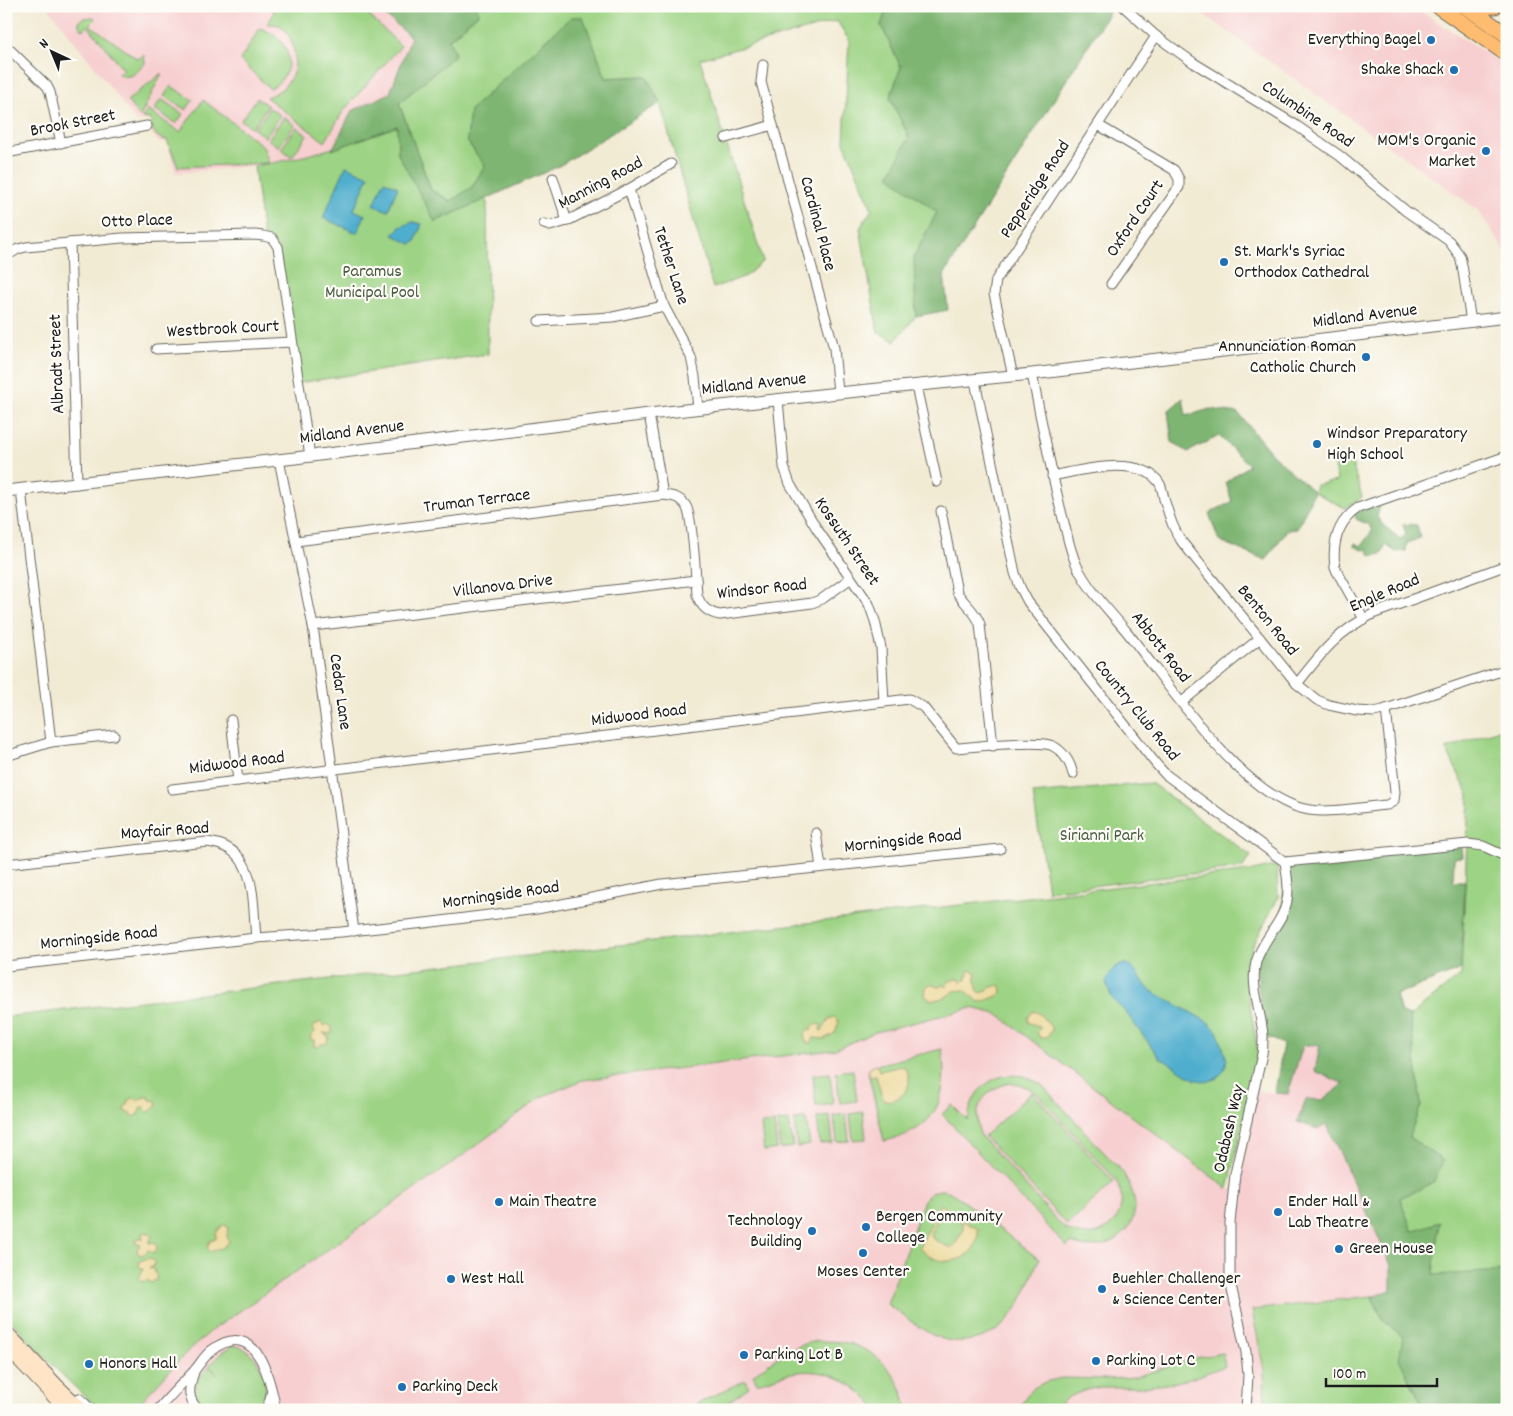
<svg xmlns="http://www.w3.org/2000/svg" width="1513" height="1416" font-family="Dekko,sans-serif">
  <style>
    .built { fill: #f7cfd0 }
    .green { fill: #9dd384; stroke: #5c7850; fill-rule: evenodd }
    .forest { fill: #7eb572; stroke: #4d6847 }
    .sand { fill: #eeda9e; stroke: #857b5d; fill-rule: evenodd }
    .water { fill: #4faece; stroke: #366575 }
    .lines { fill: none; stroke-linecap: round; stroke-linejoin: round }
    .minor-casing { stroke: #67645c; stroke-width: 11 }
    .tertiary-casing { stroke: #67645c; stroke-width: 13 }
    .secondary-casing { stroke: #67645c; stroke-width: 14 }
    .trunk-casing { stroke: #67645c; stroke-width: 17 }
    .minor { stroke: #fff; stroke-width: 9 }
    .tertiary { stroke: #fff; stroke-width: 11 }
    .secondary { stroke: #ffe4c6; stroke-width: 12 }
    .trunk { stroke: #febc70; stroke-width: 15 }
    .poi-dot { fill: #1f6fb2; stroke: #fdfcf7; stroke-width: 2 }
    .labels { text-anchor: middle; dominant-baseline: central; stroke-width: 4.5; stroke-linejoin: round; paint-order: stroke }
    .poi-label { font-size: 18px; fill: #1c1c1c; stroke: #fdfcf7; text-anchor: start }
    .street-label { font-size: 18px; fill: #1c1c1c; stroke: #fdfcf7 }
    .park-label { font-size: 18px; fill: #495c40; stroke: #fdfcf7 }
  </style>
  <rect width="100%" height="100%" fill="#fdfcf7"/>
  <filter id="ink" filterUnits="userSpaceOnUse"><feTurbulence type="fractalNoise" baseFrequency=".02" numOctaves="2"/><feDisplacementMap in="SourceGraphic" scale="10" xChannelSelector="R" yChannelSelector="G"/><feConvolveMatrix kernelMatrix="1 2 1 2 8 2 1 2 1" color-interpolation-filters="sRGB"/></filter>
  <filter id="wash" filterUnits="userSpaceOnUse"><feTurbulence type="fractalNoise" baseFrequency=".0096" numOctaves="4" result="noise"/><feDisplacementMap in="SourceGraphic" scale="20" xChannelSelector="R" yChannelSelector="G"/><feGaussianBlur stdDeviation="1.12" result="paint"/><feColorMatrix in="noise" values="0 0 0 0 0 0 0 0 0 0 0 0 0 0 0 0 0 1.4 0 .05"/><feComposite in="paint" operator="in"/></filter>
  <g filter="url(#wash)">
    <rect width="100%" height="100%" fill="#f2ebd4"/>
    <g class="built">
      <path d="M47,6H374L411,37L390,93L352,111L332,150L272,164L176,173L167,142H158L151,132L148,120L137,122Z"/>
      <path d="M1192,6H1412L1507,66V255L1478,210Z"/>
      <path d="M972,1008L997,1014L1228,1189H1233L1255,1090L1275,1093H1288L1303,1045H1320L1345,1084L1323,1100L1327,1125L1391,1265V1290L1372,1297L1253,1310L1264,1370L1265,1405L1263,1410H133L187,1352L211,1331L458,1159L541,1097L583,1080L833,1050L876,1032Z"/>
    </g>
    <g class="green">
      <path d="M275,6H359L401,46L344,110L325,142L266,97C292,89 301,66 291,40C288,34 285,28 279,25C275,24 270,24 267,24L272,17Z"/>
      <path d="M475,6H888L881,25L901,67L890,98L909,137L890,176L938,212L914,256L916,316L895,341L878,332L860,228L872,209L844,142L849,40L837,21L700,59L763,261L746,276L713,288L660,103L646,76L606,78L582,17L467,141L485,166L472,187L451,201L431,190L399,103L455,55L449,40L479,13Z"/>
      <path d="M94,17L95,20L90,25L138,59L144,55L145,63C138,72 130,81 118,74L124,70L88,26L82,30L79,26V21L83,18Z"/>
      <path d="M260,28C291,38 300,71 270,89L240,60Z"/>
      <path d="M162,73L140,117L127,101Z"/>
      <path d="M171,86L193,100L186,110L164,96Z"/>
      <path d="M257,98L268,106L252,128L241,120Z"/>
      <path d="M161,99L183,114L176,124L155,109Z"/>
      <path d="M203,100L263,146L269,163L178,167L167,140C155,139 152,130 150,119L142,118L148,110L180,132Z"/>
      <path d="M270,108L281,116L265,137L254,129Z"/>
      <path d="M284,117L295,125L279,147L268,139Z"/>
      <path d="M397,126L435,221L487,198L488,354L298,383L278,247L263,236L254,166C304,159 350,143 397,126Z"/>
      <path d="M297,127L307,135L292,157L281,149Z"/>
      <path d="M1340,456L1351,460L1362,497L1345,508L1314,492L1316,485L1337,481L1334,458Z"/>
      <path d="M1507,727V1279L1431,1286L1391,1182L1421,1105L1410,1016L1461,975L1469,795L1446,749Z"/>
      <path d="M1151,783L1251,856L1242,868L1048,891L1033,794Z"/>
      <path d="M1277,865L1278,898L1252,947L1247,967L1248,990L1258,1054L1228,1189L997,1014L972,1008L876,1032L833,1050L583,1080L541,1097L458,1159L211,1331L187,1352L133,1410H100C66,1380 36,1349 6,1314V1017L1258,870Z"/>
      <path d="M942,1049C949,1098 936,1131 884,1141L868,1072L872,1066Z"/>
      <path d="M853,1070L857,1101L840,1103L836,1072Z"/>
      <path d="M830,1073L833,1104L816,1106L813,1075Z"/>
      <path d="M1009,1075L1024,1076L1041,1084L1124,1174C1129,1184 1135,1195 1135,1207C1133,1240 1099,1254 1071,1243L1067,1247L942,1114L952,1105L968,1121C970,1097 983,1079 1009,1075ZM1010,1083L1027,1087L1037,1094L1115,1179C1137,1215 1098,1251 1063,1227L981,1136C970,1110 983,1089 1010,1083Z"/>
      <path d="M1032,1092L1114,1182L1067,1225L984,1136Z"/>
      <path d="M863,1112L866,1139L853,1140L850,1114Z"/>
      <path d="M846,1114L849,1141L837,1142L834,1116Z"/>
      <path d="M830,1116L833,1143L820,1144L817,1118Z"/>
      <path d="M806,1119L810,1145L797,1147L794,1120Z"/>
      <path d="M789,1121L793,1147L780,1149L777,1122Z"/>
      <path d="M774,1123L777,1149L764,1151L761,1124Z"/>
      <path d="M940,1190L948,1191L955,1195L1039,1259C1025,1293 1013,1333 972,1340C957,1343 944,1341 931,1334C916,1326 901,1314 887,1304L924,1200L932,1192Z"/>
      <path d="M1389,1294L1437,1410H1263L1265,1405L1264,1370L1252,1310Z"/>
      <path d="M816,1341C831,1341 846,1341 859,1347C884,1357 904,1383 907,1410H877C856,1383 827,1366 791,1373C780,1375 769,1380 757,1383L753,1375C772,1360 792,1346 816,1341Z"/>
      <path d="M230,1346C251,1343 267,1372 266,1391C266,1398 262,1404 258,1410H203L193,1400C195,1381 196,1380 209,1367L218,1374L209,1366L222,1352L230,1348Z"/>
      <path d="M1222,1353L1225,1366L1190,1379L1167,1384L1142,1387H1101L1086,1390L1068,1397L1053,1410H1017L1032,1389L1045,1382L1062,1378L1108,1379L1135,1377L1191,1359Z"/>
      <path d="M745,1380L749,1387L717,1410H685Z"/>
    </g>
    <g class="forest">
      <path d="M374,6H475L479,13L449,39L455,55L399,103L431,190L451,201L472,187L485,166L467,141L470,110L571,17H583L606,78L646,76L660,103L559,166L435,222L398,154L397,126L332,150L352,111L390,93L411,37Z"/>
      <path d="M888,6H1113L944,275L948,310L916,316L914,256L937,212L889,176L909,137L890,98L901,67L881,25Z"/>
      <path d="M1183,398L1186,416L1210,409L1238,413L1272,454L1314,492L1297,529L1287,530L1266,560L1219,541L1209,513L1232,502L1226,482L1249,465L1219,436L1188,452L1172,442L1168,411Z"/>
      <path d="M1380,506L1377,517L1383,525L1400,539L1406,535L1403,524L1417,525L1420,538L1407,543L1406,551L1396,552L1386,545L1382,554L1370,556L1368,549L1363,550L1354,546L1355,543L1361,546L1372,531L1369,525L1356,519L1355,513L1368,508Z"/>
      <path d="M1461,846L1462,857L1454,858L1453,881H1465L1461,969L1396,995L1401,1013L1410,1016L1421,1105L1409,1137L1443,1161L1433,1183L1400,1198L1412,1231L1439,1222L1433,1275L1507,1271V1410H1425L1399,1359L1403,1337L1383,1320L1372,1297L1391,1290V1265L1327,1125L1318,1129L1297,1122L1306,1099L1323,1100L1344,1084L1315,1071L1320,1045H1303L1288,1094L1275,1093L1283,1044L1263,1035L1256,963L1282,915L1285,862Z"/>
    </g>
    <g class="sand">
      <path d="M971,970L976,973V985L978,991L982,993L992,987L999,985L1001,986L1002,993C997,997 985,1001 979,1002L965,990L954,991C949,997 937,1001 929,999L925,995L926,988L930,984L938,987L943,984L947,987L948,982L957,978L961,980V983L964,980H967L968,971Z"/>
      <path d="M1033,1011L1039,1013L1051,1027L1052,1030L1047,1037L1040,1038L1037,1032L1040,1029V1026L1029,1023L1028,1018Z"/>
      <path d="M834,1017L839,1022L835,1033L824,1039L814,1038L811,1043L806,1042L804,1035L808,1029L811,1030L813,1026L818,1024L821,1025L820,1030L822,1031L829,1019Z"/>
      <path d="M320,1022L325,1026L327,1024L332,1027V1030L331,1034L323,1033L329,1037L326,1044H321L318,1047L314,1046V1040L310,1039L311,1036L315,1032L313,1027Z"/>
      <path d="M877,1064L879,1071L903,1066C918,1081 903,1104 883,1100L876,1076L870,1077L868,1070L871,1066Z"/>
      <path d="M144,1097H149L150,1100L156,1101L157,1104L155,1107L149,1112L146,1111L145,1107H141L138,1115L135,1116H132L131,1112L129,1113L124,1111L125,1106L128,1105L129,1100L133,1098L138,1100Z"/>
      <path d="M941,1205L945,1207L946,1211L978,1229C981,1262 938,1272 919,1247L937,1214V1207ZM945,1213L963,1223V1231L954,1246L950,1248L933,1239L930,1233L940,1215Z"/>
      <path d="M223,1225H226L228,1228L227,1236L229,1242L222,1248L210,1252L207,1247L210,1241L216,1239V1233Z"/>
      <path d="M147,1232L152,1236L149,1243L156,1242L157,1249L154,1253L148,1250L143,1255L138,1254L137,1249L141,1245L136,1244V1239L140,1238L143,1239L142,1233Z"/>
      <path d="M148,1258L152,1259L154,1262V1266L149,1268L154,1269L157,1279L151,1283L147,1280L142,1282L139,1278L143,1270L139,1266L140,1261Z"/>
    </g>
    <g class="water">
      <path d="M346,166L369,176L354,210L365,215L357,233L323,218Z"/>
      <path d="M384,181L398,187L388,211L374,205Z"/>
      <path d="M413,222L422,224L415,242L411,244L393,235L400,227Z"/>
      <path d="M1126,964C1138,971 1141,981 1150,990L1208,1022L1217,1031L1227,1059L1224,1071L1217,1078L1207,1082L1194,1079L1159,1057L1127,1014L1112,998L1106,983C1110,971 1114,965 1126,964Z"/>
    </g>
  </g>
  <g filter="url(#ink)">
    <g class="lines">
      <defs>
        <g id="minor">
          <path d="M1123,6L1156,36L1194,63L1294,124L1340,156L1406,211L1449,241L1460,256L1462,265L1471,322"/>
          <path d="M6,7L7,6"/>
          <path d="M6,46L47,86L50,92L61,143"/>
          <path d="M763,65L761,82L834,348L838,393"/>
          <path d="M1098,125L1174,170L1179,179V187L1111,284"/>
          <path d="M726,138L773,125"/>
          <path d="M6,153L147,126"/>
          <path d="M553,178L567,221"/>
          <path d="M629,189L664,306L691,357L695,377L698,409"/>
          <path d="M544,224L550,226L567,221L629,189L671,164"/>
          <path d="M70,243L77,484"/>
          <path d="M6,256L18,249L26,247L122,238L255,235L263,236L272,238L278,247L310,456"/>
          <path d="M539,321L613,317L664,306"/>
          <path d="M156,349L292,342"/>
          <path d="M1032,374C1041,420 1050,466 1061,511C1066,529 1069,549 1077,566C1089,591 1110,611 1127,632C1169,684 1233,785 1297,807C1322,816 1360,807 1387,805L1394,801L1395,792L1386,709"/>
          <path d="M1013,376L994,294L996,280L1156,36"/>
          <path d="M975,381L1015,573L1020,587L1028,602L1156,764L1165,774L1285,862L1468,844L1483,846L1507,857"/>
          <path d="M916,386L937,482"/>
          <path d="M778,400L784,467L790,484L817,529L869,604L875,621L881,648L884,702"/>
          <path d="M649,414L663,495C673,496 680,497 686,506C693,517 696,580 697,595C701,607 708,613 720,615L812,603L822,599L851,578"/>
          <path d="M279,460L313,626L354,931"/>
          <path d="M1052,476C1079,470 1142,454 1160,484C1162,488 1163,494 1164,499C1169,514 1172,528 1182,542L1297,684L1317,700L1329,705L1357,711L1374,712L1383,710L1507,669"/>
          <path d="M21,490L51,742"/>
          <path d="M941,511L957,592C964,604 975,610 980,624L993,746"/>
          <path d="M296,541L663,495"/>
          <path d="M1364,619L1335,568C1332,544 1337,522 1358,508L1507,456"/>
          <path d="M313,626L696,580"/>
          <path d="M1297,684C1321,653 1339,630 1375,613L1507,565"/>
          <path d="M1182,702L1260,638"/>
          <path d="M231,720L238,781"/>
          <path d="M6,756L51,742L114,735"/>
          <path d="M172,789L909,699L923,707L956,748C974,747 1040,739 1053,746C1064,752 1070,762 1073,774"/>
          <path d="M816,833L821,867"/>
          <path d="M6,864L207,842C258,847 252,899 256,938"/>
          <path d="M6,966L256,938L341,932L425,923L537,909L662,884L1000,849"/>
          <path d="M194,1372C189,1387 186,1399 199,1410"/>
          <path d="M79,1398L92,1410"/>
          <path d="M158,1410C169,1396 182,1384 194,1371C200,1364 205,1355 212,1350C257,1317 270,1379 276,1410"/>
          <path d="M265,1410L270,1400L271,1394"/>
          <path d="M1246,1410L1248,1375L1246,1352L1230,1281V1223L1235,1174L1262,1054C1263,1048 1263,1041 1263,1035C1261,1011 1250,986 1256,962C1261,944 1274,931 1282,915C1291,898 1288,880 1285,862"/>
        </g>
        <path id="tertiary" d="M6,491L295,458L649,414L838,393L1032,374L1507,317"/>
        <g id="secondary">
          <path d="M6,1331L58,1386L83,1410"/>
          <path d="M6,1347L66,1410"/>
        </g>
        <g id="trunk">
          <path d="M1438,6L1507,54"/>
          <path d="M1465,6L1507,35"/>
          <path d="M1468,8L1495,6"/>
        </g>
      </defs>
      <use href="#minor" class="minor-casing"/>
      <use href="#tertiary" class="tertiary-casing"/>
      <use href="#secondary" class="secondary-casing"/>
      <use href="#trunk" class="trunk-casing"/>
      <use href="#minor" class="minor"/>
      <use href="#tertiary" class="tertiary"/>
      <use href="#secondary" class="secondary"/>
      <use href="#trunk" class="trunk"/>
    </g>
  </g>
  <g class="poi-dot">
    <circle cx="1431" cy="40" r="5"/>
    <circle cx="1454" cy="70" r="5"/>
    <circle cx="1486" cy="151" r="5"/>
    <circle cx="1224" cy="262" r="5"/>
    <circle cx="1366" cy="357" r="5"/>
    <circle cx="1317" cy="444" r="5"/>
    <circle cx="499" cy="1202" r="5"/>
    <circle cx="1278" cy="1212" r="5"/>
    <circle cx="866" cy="1227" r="5"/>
    <circle cx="812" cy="1231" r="5"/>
    <circle cx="1339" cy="1249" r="5"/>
    <circle cx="863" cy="1253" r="5"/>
    <circle cx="451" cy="1279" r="5"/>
    <circle cx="1102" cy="1289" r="5"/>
    <circle cx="744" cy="1355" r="5"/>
    <circle cx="1096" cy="1361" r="5"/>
    <circle cx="89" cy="1364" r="5"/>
    <circle cx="402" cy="1387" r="5"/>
  </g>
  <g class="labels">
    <g class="poi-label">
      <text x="1421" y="40" text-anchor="end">Everything Bagel</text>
      <text x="1444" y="70" text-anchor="end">Shake Shack</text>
      <text x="1476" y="141" text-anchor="end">MOM's Organic<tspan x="1476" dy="21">Market</tspan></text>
      <text x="1234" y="252">St. Mark's Syriac<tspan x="1234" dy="21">Orthodox Cathedral</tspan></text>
      <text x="1356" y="347" text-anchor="end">Annunciation Roman<tspan x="1356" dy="21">Catholic Church</tspan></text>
      <text x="1327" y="434">Windsor Preparatory<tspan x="1327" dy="21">High School</tspan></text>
      <text x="509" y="1202">Main Theatre</text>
      <text x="1288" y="1202">Ender Hall &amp;<tspan x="1288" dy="21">Lab Theatre</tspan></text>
      <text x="876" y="1217">Bergen Community<tspan x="876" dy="21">College</tspan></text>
      <text x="802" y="1221" text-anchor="end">Technology<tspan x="802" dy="21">Building</tspan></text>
      <text x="1349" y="1249">Green House</text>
      <text x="863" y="1272" text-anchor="middle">Moses Center</text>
      <text x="461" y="1279">West Hall</text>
      <text x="1112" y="1279">Buehler Challenger<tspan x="1112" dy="21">&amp; Science Center</tspan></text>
      <text x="754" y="1355">Parking Lot B</text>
      <text x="1106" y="1361">Parking Lot C</text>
      <text x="99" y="1364">Honors Hall</text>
      <text x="412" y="1387">Parking Deck</text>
    </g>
    <g class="street-label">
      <text transform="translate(1307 115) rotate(34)">Columbine Road</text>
      <text transform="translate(73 124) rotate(-11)">Brook Street</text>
      <text transform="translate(601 184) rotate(-28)">Manning Road</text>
      <text transform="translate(1036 190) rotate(-57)">Pepperidge Road</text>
      <text transform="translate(1136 219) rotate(-56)">Oxford Court</text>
      <text transform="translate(137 222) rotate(-2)">Otto Place</text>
      <text transform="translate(817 224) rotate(75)">Cardinal Place</text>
      <text transform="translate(670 266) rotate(72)">Tether Lane</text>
      <text transform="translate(1365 317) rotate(-7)">Midland Avenue</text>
      <text transform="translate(223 330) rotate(-3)">Westbrook Court</text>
      <text transform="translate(58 364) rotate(-92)">Albradt Street</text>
      <text transform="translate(754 385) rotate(-6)">Midland Avenue</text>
      <text transform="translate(352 433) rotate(-7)">Midland Avenue</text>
      <text transform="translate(477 502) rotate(-7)">Truman Terrace</text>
      <text transform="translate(846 542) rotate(56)">Kossuth Street</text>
      <text transform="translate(503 587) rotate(-7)">Villanova Drive</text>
      <text transform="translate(762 590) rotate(-6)">Windsor Road</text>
      <text transform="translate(1385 594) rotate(-23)">Engle Road</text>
      <text transform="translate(1267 621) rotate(51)">Benton Road</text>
      <text transform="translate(1160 648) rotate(52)">Abbott Road</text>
      <text transform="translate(339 692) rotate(82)">Cedar Lane</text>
      <text transform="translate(1136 711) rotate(51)">Country Club Road</text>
      <text transform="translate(639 716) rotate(-7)">Midwood Road</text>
      <text transform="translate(237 764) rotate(-7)">Midwood Road</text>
      <text transform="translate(165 832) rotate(-4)">Mayfair Road</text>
      <text transform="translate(903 842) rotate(-6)">Morningside Road</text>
      <text transform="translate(501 896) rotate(-8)">Morningside Road</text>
      <text transform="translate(99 939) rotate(-6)">Morningside Road</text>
      <text transform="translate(1230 1129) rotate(-77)">Odabash Way</text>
    </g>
    <g class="park-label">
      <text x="372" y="272">Paramus<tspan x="372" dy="21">Municipal Pool</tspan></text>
      <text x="1102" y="836">Sirianni Park</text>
    </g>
  </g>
  <rect width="1513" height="1416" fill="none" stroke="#fdfcf7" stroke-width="25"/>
  <g transform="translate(52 52) rotate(316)" stroke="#fdfcf7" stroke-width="4" paint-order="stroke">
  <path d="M0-4L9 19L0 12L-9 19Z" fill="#1c1c1c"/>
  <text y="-8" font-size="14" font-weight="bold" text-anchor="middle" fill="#1c1c1c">N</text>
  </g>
  <path d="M1326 1378v8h111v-8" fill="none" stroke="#1c1c1c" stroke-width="2.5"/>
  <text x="1333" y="1378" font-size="15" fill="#1c1c1c" stroke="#fdfcf7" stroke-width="4" paint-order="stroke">100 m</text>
</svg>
